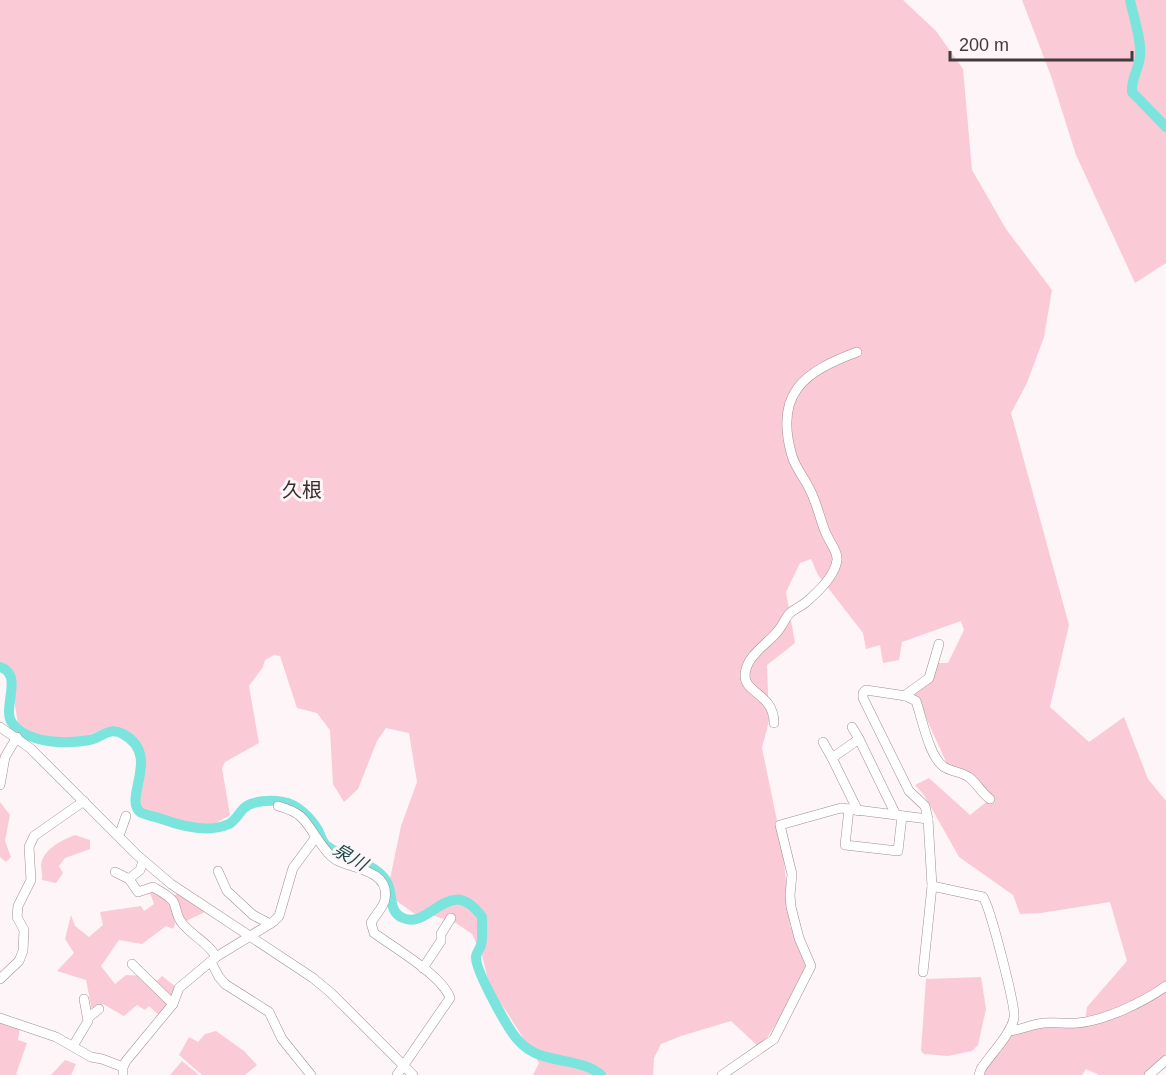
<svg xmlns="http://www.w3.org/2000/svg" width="1166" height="1075" font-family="Helvetica,'Noto Sans JP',sans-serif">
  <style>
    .green { fill: #facbd6 }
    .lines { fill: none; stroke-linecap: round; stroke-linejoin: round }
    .river { stroke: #7ae4dd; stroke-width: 10 }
    .minor-casing { stroke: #9f8e92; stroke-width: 10 }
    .minor { stroke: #fff; stroke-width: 9 }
    .labels { text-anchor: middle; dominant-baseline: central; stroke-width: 6; stroke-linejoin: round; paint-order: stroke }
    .water-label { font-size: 18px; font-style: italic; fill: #1c4c49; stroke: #fdf5f7 }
    .quarter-label { font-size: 20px; fill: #3a2c2f; stroke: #fdf5f7 }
  </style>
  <rect width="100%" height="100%" fill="#fdf5f7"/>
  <g class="green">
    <path d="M0,0H903L936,31L963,69L972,170L1006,229L1052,290L1044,337L1027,383L1011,413L1069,625L1050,707L1089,742L1124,717L1148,779L1166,801V1054L1143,1075H1099L1086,1069L1082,1075H981L1013,1033L1045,1026L1084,1027L1087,1007L1127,961L1110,902L1041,913L1020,914L1013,895L959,857L924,795L915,785L929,778L970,815L990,799L947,764L918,700L910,694L929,680L934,663H948L964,630L961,621L902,642L899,660L883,663L880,645L866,649L863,633L818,575L811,559L800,563L786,592L795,643L767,665L769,721L762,748L783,850L790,926L797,940L807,971L788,1006L760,1048L731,1021L681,1036L661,1044L654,1058L653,1075H533L539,1063L506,1011L490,988L482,955L472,934L456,923L435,916L415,914L394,899L390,879L401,826L417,782L409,733L386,728L377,741L358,789L344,802L333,784L330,730L317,713L297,708L280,656L274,655L265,660L263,667L249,686L259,743L225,762L222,768L230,815L216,823L181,827L143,812C141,807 137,801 137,795C138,778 151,753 134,738C109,717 96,735 71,742C53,746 33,738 19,730L9,669L0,667Z"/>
    <path d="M1022,0H1166V263L1135,283L1076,155L1051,76Z"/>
    <path d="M0,802L10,815L5,841L11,857L6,862L0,857Z"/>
    <path d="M75,835L90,840V849L65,858L59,866L63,873L56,883L42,880C43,874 41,870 41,865C43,849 62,840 75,835Z"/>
    <path d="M155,888L173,904L175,924L173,929L166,926L142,944L119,940L101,966L115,984L126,975L143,976L154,984L162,976L176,987L174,994L159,1015L149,1006L145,1010L137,1005L124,1016L103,1004L92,1010L86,980L57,971L74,953L65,939L71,915L75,926L89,937L103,925L100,912L141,906L144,911L154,904L149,890Z"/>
    <path d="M178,893L205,912L184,922L173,897Z"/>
    <path d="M981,977L986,1009L978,1045L972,1051L948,1056L924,1054L921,1051L926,979Z"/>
    <path d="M0,1021L20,1028L18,1040L27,1043L16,1074L19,1075H0Z"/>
    <path d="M216,1031L244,1051L257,1065L245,1075H202L179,1055L189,1037L198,1042L205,1034Z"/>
    <path d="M65,1060L76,1064L71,1075H51Z"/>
    <path d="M182,1061L199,1075H170Z"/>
  </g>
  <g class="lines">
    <g class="river">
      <path d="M1130,0C1133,15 1142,41 1140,56C1139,69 1131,78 1132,92L1166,127"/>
      <path d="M0,667C25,675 0,710 13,724C29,744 66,744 90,740C103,737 110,726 123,734C162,755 123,798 140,812C145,815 156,817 162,819C181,826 209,833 229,824C235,821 239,813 244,808C253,800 272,800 283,802C297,804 311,818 318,830C321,836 322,842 327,846C344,860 371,860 385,879C395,891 386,911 403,918C431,930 449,872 482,917C482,926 483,936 481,945C480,949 476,953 476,957C475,970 508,1029 517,1039C523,1046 531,1052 540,1055C558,1062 586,1061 601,1075"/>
    </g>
    <defs>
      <g id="minor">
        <path d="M904,696L929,678L939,644"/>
        <path d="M774,723C774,694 744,693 745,675C746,656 766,645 777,632C782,627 785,618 790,613C794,609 800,607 805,603C817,593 835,576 837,560C838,551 828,540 825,531C820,519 817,504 811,492C806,480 796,469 792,456C774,394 803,372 857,352"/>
        <path d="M0,727L30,748L137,855L171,884L313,978L331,993L413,1075"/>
        <path d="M852,727L859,739"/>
        <path d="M823,742L832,758"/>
        <path d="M0,785L5,757L17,737"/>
        <path d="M278,806C300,812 304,818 316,837"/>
        <path d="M849,809L845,845L898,851L902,816"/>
        <path d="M858,811L832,758L859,739L896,815"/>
        <path d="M119,836L126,816"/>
        <path d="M218,871L227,891L253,915L270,924"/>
        <path d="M115,872L129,879L138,892L153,887C160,891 168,895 173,901C177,908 176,916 182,923C192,936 209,943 216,957"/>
        <path d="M129,879L140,870L143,861"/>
        <path d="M932,886L983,897C990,907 1016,1007 1014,1018C1011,1034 990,1055 981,1069L979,1075"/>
        <path d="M211,962L219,977L225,984L269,1012L282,1039L311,1075"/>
        <path d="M132,964L173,1004"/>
        <path d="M423,968L441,941V934L451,918"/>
        <path d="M923,972L932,886L928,819L925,806L909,791L863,698V693L866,690L906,696L916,701C922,718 929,757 944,767C952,772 963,772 970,778C978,785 982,793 990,799"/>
        <path d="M0,979L19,961L23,951L24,930L17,917L18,906L31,880L29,847L34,836L84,801"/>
        <path d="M0,1018L56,1037L91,1057L102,1059L123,1067"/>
        <path d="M88,1018L99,1009"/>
        <path d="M1009,1031C1021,1030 1032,1024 1044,1023C1055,1022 1066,1024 1077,1023C1104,1021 1144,1002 1166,986"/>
        <path d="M73,1046L88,1021L84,999"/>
        <path d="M123,1075V1067L126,1061L173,1004L179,988L216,957L273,922L279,916L293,868L316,837C322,845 329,857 338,861C355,869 390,871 385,899C384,907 375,915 371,923L374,933C393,947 443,976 450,998L397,1075"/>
        <path d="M722,1075L774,1039L811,966L799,938L791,907L790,895L792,874L780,825L841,808L928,819"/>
        <path d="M1149,1075L1166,1060"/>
      </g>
    </defs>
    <use href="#minor" class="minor-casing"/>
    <use href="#minor" class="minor"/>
  </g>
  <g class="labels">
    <g class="water-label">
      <text transform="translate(350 857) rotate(30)">泉川</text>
    </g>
    <g class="quarter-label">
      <text x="302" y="490">久根</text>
    </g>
  </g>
  <path d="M950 51v9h182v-9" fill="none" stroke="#423a3c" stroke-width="3"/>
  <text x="959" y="51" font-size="18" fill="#423a3c" stroke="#fdf5f7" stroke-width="4.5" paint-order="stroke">200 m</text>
</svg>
